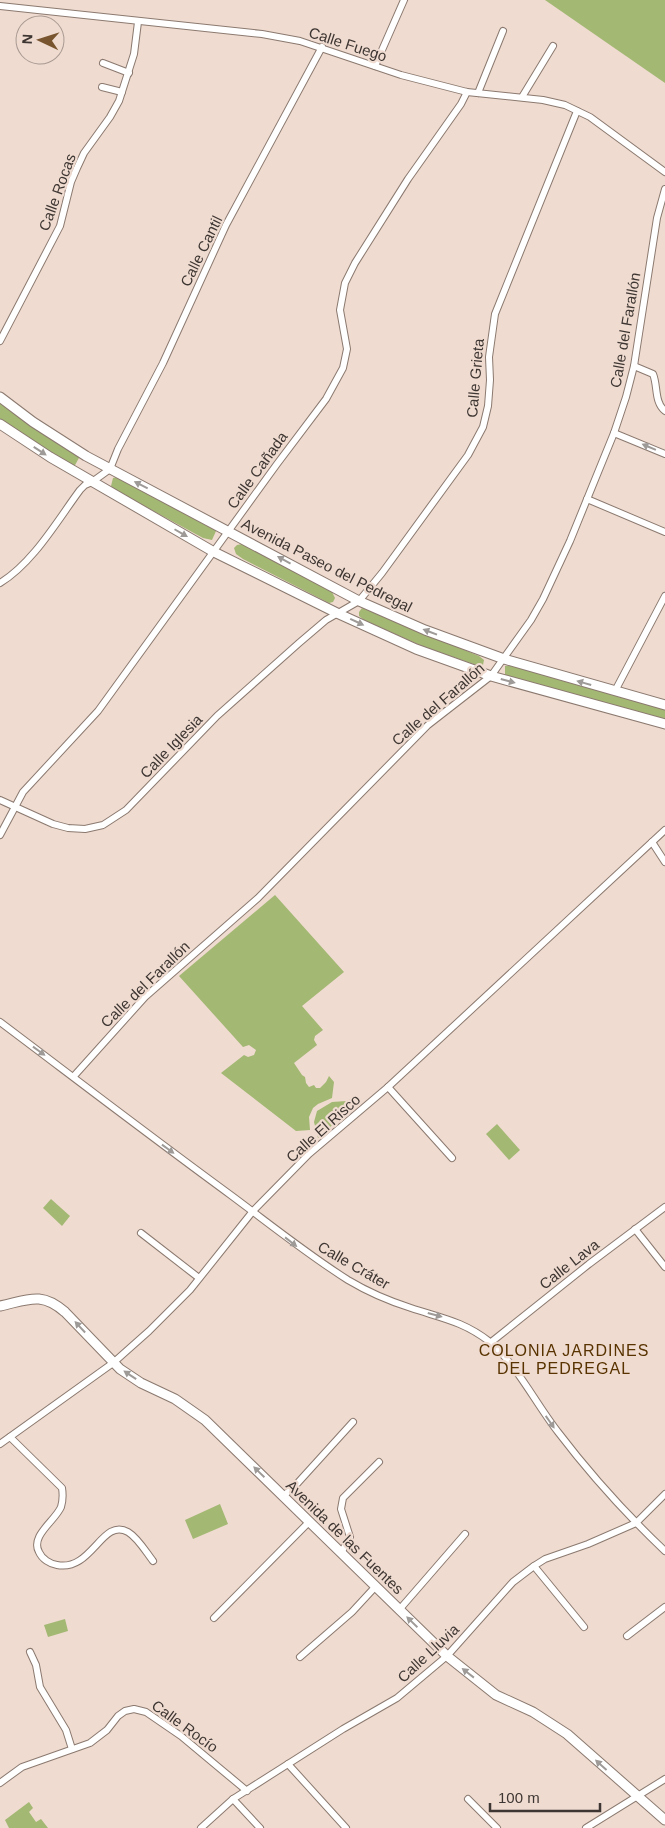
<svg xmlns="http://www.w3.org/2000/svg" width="665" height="1828" font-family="Arial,sans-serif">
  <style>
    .green { fill: #a3b873 }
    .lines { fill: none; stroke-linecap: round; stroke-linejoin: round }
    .street-casing { stroke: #8b796f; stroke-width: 8 }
    .secondary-casing { stroke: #8b796f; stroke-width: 11 }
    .street { stroke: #fff; stroke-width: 6 }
    .secondary { stroke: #fff; stroke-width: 9 }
    .oneway { fill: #9e9a98 }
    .labels { text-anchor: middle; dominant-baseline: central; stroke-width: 4.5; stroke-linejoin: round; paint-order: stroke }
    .street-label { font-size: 15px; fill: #3e3632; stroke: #efdbd0 }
    .neighbourhood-label { font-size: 16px; letter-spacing: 1px; fill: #583300; stroke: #efdbd0 }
  </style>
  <rect width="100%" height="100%" fill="#efdbd0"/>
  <g class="green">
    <path d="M545,0H665V83Z"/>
    <path d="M0,401L80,456L74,467L0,419Z"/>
    <path d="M117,477L213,528L216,531L212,540L203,538L115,490L111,486L113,478Z"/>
    <path d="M242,544L332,592L335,598L333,602L329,603L243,559L236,554L234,548L237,545Z"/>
    <path d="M362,608L479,656L484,660L483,665L479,666L422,646L364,620L359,616V612Z"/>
    <path d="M505,666H515L665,709V720L505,675Z"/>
    <path d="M275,895L344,972L302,1006L323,1030L315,1036L314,1040L317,1045L294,1063L302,1075L305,1077L306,1083L309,1087L314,1085L316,1088H320L326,1082L329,1076L334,1082L332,1098L318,1104L313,1108L309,1117L310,1130L296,1131L221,1073L244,1055L248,1057L254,1055L256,1050L249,1045L243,1047L179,976Z"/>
    <path d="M356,1096L360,1100L318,1138L314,1122L317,1111L332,1102L347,1101Z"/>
    <path d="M497,1124L520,1150L509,1160L486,1134Z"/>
    <path d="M51,1199L70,1216L62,1226L43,1208Z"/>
    <path d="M220,1504L228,1524L193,1539L185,1520Z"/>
    <path d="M65,1619L68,1631L48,1637L44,1625Z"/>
    <path d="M29,1802L33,1808L29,1812L36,1822L41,1819L48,1828H9L5,1820Z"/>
  </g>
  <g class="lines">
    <defs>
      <g id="street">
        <path d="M0,6L262,34L300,41L401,75L467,92L543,100L565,105L590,117L665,172"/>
        <path d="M103,63L129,73"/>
        <path d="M375,66L404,0"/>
        <path d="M102,87L122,92"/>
        <path d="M478,93L503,31"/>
        <path d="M522,97L553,46"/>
        <path d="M0,341L60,226L71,182L77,168L84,153L110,117L119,101L134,54L138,22"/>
        <path d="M634,366L653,374C658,386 654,402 665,411"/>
        <path d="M614,433L665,454"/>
        <path d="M587,499L665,532"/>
        <path d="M0,583C33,563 57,521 80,490L85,485L92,482L110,469L118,449L163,363L226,225L322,47"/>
        <path d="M615,691L665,596"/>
        <path d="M0,800L53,824L68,828L85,829L103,825L126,810L217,716L299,643L326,620L359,601L382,573L468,455L483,427L488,406L490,380L489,357L495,314L577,111"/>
        <path d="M0,835L23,792L98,711L277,464L326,399L343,368L347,349L340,310L345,283L355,263L408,179L461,104L467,92"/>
        <path d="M652,842L665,862"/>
        <path d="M0,1022C77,1080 154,1139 232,1196C271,1225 307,1254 348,1280C368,1292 389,1301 411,1308C441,1318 463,1321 490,1342C517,1365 536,1404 558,1432C590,1474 626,1514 665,1551"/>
        <path d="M74,1076L145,997L258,898L428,725L491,676L531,620L543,599L570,541L614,433L626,397L634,366L657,218L665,189"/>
        <path d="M388,1087L452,1158"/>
        <path d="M635,1229L665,1267"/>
        <path d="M141,1233L199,1278"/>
        <path d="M490,1343L589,1264L665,1207"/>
        <path d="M10,1437L62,1488C63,1494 63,1500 61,1507C55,1521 30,1536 39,1552C42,1559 50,1564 57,1565C92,1572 102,1517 128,1532C138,1538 146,1552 153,1561"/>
        <path d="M0,1444L113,1363L149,1331L190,1290L253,1211L309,1154L388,1087L665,830"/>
        <path d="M283,1496L294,1487L353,1422"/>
        <path d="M341,1553L350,1537L341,1509L343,1498L379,1462"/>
        <path d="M534,1566L584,1627"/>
        <path d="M399,1610L465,1534"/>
        <path d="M214,1618L310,1521"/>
        <path d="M627,1636L665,1607"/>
        <path d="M30,1652L36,1665L40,1687L66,1730L72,1749"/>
        <path d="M300,1657L352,1612L376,1586"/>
        <path d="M288,1764L346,1828"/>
        <path d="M0,1783L22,1767L90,1743L107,1730L118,1716L125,1711L134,1709L146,1712L181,1736L247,1791"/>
        <path d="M233,1799L260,1828"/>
        <path d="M468,1799L497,1828"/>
        <path d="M201,1828L233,1799L343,1729L397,1698L447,1656L513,1582L534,1566L545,1559L588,1544L636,1523L665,1494"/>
        <path d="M586,1828L665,1779"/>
      </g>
      <g id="secondary">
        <path d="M0,397L33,422L86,456L359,601L425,630L504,659L665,705"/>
        <path d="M0,424L50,457L214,552L339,614L416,649L491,676L665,724"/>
        <path d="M0,1306C28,1300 41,1291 65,1312L120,1369L141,1383L175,1399L205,1420L447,1656L496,1695L533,1712L567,1734L665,1820"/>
      </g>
    </defs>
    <use href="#street" class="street-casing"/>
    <use href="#secondary" class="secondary-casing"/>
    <use href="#street" class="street"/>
    <use href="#secondary" class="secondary"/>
  </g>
  <defs><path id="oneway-solid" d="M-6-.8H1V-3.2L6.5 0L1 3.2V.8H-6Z" transform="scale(1.25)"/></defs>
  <g class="oneway">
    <use href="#oneway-solid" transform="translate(649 447) rotate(-157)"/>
    <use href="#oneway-solid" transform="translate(40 451) rotate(33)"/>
    <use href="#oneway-solid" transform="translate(141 485) rotate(-153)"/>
    <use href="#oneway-solid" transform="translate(181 533) rotate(30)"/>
    <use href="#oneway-solid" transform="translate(284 560) rotate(-151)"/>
    <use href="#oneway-solid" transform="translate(357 622) rotate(25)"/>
    <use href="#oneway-solid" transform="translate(430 632) rotate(-159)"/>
    <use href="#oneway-solid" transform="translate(508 681) rotate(15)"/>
    <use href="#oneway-solid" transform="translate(584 683) rotate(-164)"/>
    <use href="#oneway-solid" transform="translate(39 1051) rotate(36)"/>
    <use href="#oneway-solid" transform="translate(168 1149) rotate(36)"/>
    <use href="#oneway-solid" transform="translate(291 1242) rotate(38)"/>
    <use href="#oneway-solid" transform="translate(435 1315) rotate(15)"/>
    <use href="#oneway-solid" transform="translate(80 1327) rotate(-133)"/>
    <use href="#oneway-solid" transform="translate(130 1375) rotate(-146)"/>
    <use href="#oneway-solid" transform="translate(550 1422) rotate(55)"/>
    <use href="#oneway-solid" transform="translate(259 1472) rotate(-136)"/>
    <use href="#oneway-solid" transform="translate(412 1622) rotate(-136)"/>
    <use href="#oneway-solid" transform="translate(468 1673) rotate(-142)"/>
    <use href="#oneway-solid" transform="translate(601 1765) rotate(-138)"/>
  </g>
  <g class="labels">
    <g class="street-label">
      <text transform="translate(348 44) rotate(18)">Calle Fuego</text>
      <text transform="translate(57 192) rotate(-70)">Calle Rocas</text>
      <text transform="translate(201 251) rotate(-64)">Calle Cantil</text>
      <text transform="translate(625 330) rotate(-80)">Calle del Farallón</text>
      <text transform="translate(475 378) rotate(-85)">Calle Grieta</text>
      <text transform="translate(257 470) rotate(-54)">Calle Cañada</text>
      <text transform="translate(327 565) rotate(27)">Avenida Paseo del Pedregal</text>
      <text transform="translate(438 704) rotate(-41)">Calle del Farallón</text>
      <text transform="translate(171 746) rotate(-46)">Calle Iglesia</text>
      <text transform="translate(145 984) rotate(-44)">Calle del Farallón</text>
      <text transform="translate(323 1128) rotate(-42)">Calle El Risco</text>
      <text transform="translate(569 1264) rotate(-38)">Calle Lava</text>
      <text transform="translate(354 1265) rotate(30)">Calle Cráter</text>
      <text transform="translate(345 1537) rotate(44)">Avenida de las Fuentes</text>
      <text transform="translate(428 1653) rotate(-43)">Calle Lluvia</text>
      <text transform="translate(185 1726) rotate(36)">Calle Rocío</text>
    </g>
    <g class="neighbourhood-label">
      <text x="564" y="1350">COLONIA JARDINES<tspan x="564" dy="18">DEL PEDREGAL</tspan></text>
    </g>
  </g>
  <g transform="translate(40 40) rotate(274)"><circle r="24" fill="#efdbd0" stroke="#a89991"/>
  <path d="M0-4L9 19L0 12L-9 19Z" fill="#79552f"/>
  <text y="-8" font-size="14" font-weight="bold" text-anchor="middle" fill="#3e3632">N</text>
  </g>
  <path d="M490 1803v8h110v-8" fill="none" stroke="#3e3632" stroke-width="2.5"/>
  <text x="498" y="1803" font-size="15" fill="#3e3632" stroke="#efdbd0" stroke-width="4" paint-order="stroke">100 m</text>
</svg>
